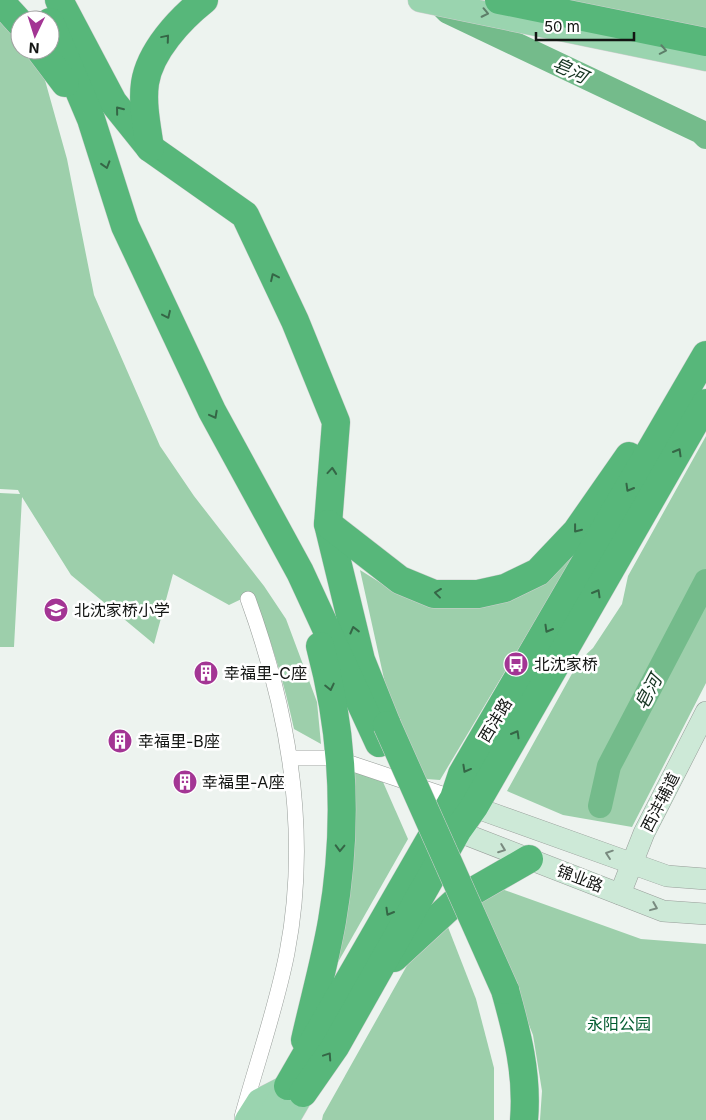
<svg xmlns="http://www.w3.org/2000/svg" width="706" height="1120" font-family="Inter,'Noto Sans SC',sans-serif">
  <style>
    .green { fill: #9dcfab }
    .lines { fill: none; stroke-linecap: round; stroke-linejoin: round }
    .river { stroke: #74bb8b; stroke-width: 24 }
    .street-casing { stroke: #979d99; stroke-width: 16 }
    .secondary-casing { stroke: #979d99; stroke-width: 22 }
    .primary-casing { stroke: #d0d0d0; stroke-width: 25 }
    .highway-casing { stroke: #d0d0d0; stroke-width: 29 }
    .street { stroke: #fff; stroke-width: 15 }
    .secondary { stroke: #cde9d7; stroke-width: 21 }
    .primary { stroke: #9ad4af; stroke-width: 24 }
    .highway { stroke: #57b77a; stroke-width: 28 }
    .highway-bridge-casing { stroke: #d0d0d0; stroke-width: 29; stroke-linecap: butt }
    .highway-bridge { stroke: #57b77a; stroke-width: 28 }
    .oneway { stroke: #5d7e69 }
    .oneway2 { stroke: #356646 }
    .oneway3 { stroke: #798a7f }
    .labels { text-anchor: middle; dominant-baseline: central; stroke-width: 5; stroke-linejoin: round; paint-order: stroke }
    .poi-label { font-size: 16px; fill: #131513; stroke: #fff; text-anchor: start }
    .street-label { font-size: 16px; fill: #131513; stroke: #fff }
    .park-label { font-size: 16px; fill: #035c30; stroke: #fff }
    .water-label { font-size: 18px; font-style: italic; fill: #143320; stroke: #fff }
  </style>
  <rect width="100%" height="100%" fill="#edf3ef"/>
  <g class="green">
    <path d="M547,0H706V31Z"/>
    <path d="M0,21L20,44V50H25L43,73L67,159L94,295L160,446L194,496L264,586L286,619L317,702L321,744L294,729C284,682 271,638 252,594L229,605L173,574L154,644L71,575L22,497L14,647H0V493L20,494L18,490L0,489Z"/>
    <path d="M706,436V683L632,827L563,815L507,791L579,661L593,648L622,604L628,576Z"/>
    <path d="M577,551L440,780L426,779L388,697L360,570L400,595L437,604Z"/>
    <path d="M354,772L383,782L408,839L333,971Z"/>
    <path d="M496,887L641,939L706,944V1120H540L542,1091L533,1035L478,898Z"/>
    <path d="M446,922L476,999L494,1068V1120H322L323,1115L414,953Z"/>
  </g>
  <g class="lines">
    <g class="river">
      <path d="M442,6L448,12L701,132L706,137"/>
      <path d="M600,806L609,766L706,581"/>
    </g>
    <defs>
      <g id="street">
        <path d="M291,758H325"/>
        <path d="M353,764L454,798"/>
        <path d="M242,1117C257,1062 276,1009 287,953C310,833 289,712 248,599"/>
      </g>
      <g id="secondary">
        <path d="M474,807L667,876L706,879"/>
        <path d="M457,831L663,911L706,914"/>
        <path d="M620,894L644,833L706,712"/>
      </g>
      <g id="primary">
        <path d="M420,0L706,59"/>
        <path d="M247,1120L259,1101L288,1086"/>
        <path d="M267,1120L288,1086"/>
        <path d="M287,1120L301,1096"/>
      </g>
      <g id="highway">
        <path d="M59,0L113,102L150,148L245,215L295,321L336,422L328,524L361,660L387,725"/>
        <path d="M499,0L706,42"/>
        <path d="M0,1L20,23"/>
        <path d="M50,22L91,119L125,226L212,411L300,572L379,743"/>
        <path d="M40,50L65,83"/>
        <path d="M150,148C147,127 142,104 145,83C150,51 180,19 204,0"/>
        <path d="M328,524L400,580L434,594H478L505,588L538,572L576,532L629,456"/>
        <path d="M394,958L456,901L529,859"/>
        <path d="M505,990C517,1033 528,1074 524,1120"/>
        <path d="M305,1040C314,1000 325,961 332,921C348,829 344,735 320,646"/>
        <path d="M288,1086L454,798L462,774L706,355"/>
        <path d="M303,1093L335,1047L457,831L474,807L706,403"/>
      </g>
    </defs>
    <use href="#street" class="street-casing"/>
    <use href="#secondary" class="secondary-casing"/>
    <use href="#primary" class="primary-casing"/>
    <use href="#highway" class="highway-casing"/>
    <use href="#street" class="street"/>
    <use href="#secondary" class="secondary"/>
    <use href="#primary" class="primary"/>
    <use href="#highway" class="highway"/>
    <defs>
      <path id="highway-bridge" d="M387,725L505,990"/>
    </defs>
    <use href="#highway-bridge" class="highway-bridge-casing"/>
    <use href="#highway-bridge" class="highway-bridge"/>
  </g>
  <defs><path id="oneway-chevron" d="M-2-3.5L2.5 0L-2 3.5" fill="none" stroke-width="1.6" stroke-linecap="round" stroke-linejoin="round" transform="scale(1.25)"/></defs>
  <g class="oneway">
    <use href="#oneway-chevron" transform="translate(485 13) rotate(12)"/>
    <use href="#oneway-chevron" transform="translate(663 50) rotate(11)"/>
  </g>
  <g class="oneway2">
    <use href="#oneway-chevron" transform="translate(166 38) rotate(-50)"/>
    <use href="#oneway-chevron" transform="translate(119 110) rotate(-129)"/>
    <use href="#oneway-chevron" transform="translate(106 165) rotate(73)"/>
    <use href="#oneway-chevron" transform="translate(274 277) rotate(-115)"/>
    <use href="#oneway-chevron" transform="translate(167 315) rotate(65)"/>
    <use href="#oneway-chevron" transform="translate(214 415) rotate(62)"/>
    <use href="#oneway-chevron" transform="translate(678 452) rotate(-60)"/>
    <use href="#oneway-chevron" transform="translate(332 471) rotate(-85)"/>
    <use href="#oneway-chevron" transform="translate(629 488) rotate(120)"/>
    <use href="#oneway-chevron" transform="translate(577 529) rotate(128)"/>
    <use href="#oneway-chevron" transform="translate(438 593) rotate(-173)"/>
    <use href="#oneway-chevron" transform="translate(597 593) rotate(-60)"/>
    <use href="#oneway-chevron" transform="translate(548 629) rotate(120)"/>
    <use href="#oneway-chevron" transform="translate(354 630) rotate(-104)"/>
    <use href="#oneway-chevron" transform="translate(330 687) rotate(77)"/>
    <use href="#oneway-chevron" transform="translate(516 734) rotate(-60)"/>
    <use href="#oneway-chevron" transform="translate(466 769) rotate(119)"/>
    <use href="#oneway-chevron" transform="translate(340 848) rotate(92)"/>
    <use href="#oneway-chevron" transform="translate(389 912) rotate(120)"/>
    <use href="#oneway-chevron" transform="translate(328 1056) rotate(-56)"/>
  </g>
  <g class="oneway3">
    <use href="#oneway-chevron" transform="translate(502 849) rotate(21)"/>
    <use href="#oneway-chevron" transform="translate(609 854) rotate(-161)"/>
    <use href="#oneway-chevron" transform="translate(654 907) rotate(22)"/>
  </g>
  <defs>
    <symbol id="school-disc" viewBox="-11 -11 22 22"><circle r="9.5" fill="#a33594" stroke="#fff"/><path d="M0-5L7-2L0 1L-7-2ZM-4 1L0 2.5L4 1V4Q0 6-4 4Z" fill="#fff"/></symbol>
    <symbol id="bus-disc" viewBox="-11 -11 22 22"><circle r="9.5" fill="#a33594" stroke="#fff"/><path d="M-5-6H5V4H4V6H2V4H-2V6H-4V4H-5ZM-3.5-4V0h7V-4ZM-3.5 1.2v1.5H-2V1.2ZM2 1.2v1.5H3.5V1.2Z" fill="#fff"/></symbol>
    <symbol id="building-disc" viewBox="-11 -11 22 22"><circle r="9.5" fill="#a33594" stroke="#fff"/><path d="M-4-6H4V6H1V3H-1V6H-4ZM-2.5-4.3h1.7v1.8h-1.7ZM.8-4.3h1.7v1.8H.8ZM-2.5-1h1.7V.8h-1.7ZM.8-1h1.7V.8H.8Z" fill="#fff"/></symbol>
  </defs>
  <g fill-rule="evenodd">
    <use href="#school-disc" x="42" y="596" width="28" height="28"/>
    <use href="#bus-disc" x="502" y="650" width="28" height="28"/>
    <use href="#building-disc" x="192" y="659" width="28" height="28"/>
    <use href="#building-disc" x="106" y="727" width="28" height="28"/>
    <use href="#building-disc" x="171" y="768" width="28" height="28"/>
  </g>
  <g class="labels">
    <g class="poi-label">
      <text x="74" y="610">北沈家桥小学</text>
      <text x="534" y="664">北沈家桥</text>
      <text x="224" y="673">幸福里-C座</text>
      <text x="138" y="741">幸福里-B座</text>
      <text x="202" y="782">幸福里-A座</text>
    </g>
    <g class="street-label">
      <text transform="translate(495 720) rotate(-59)">西沣路</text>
      <text transform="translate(660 802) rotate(-63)">西沣辅道</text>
      <text transform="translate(580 878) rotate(21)">锦业路</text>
    </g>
    <g class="park-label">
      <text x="619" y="1024">永阳公园</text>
    </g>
    <g class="water-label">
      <text transform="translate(570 70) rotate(25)">皂河</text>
      <text transform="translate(648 692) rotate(-62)">皂河</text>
    </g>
  </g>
  <g transform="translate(35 35) rotate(184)"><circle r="24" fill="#ffffff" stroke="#a1a1a1"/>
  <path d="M0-4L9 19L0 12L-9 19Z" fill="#a33594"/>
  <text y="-8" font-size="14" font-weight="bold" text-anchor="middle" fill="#131513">N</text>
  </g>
  <path d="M536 32v8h98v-8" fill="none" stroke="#131513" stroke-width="2.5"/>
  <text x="544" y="32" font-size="15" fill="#131513" stroke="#ffffff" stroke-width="4" paint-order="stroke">50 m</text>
</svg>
